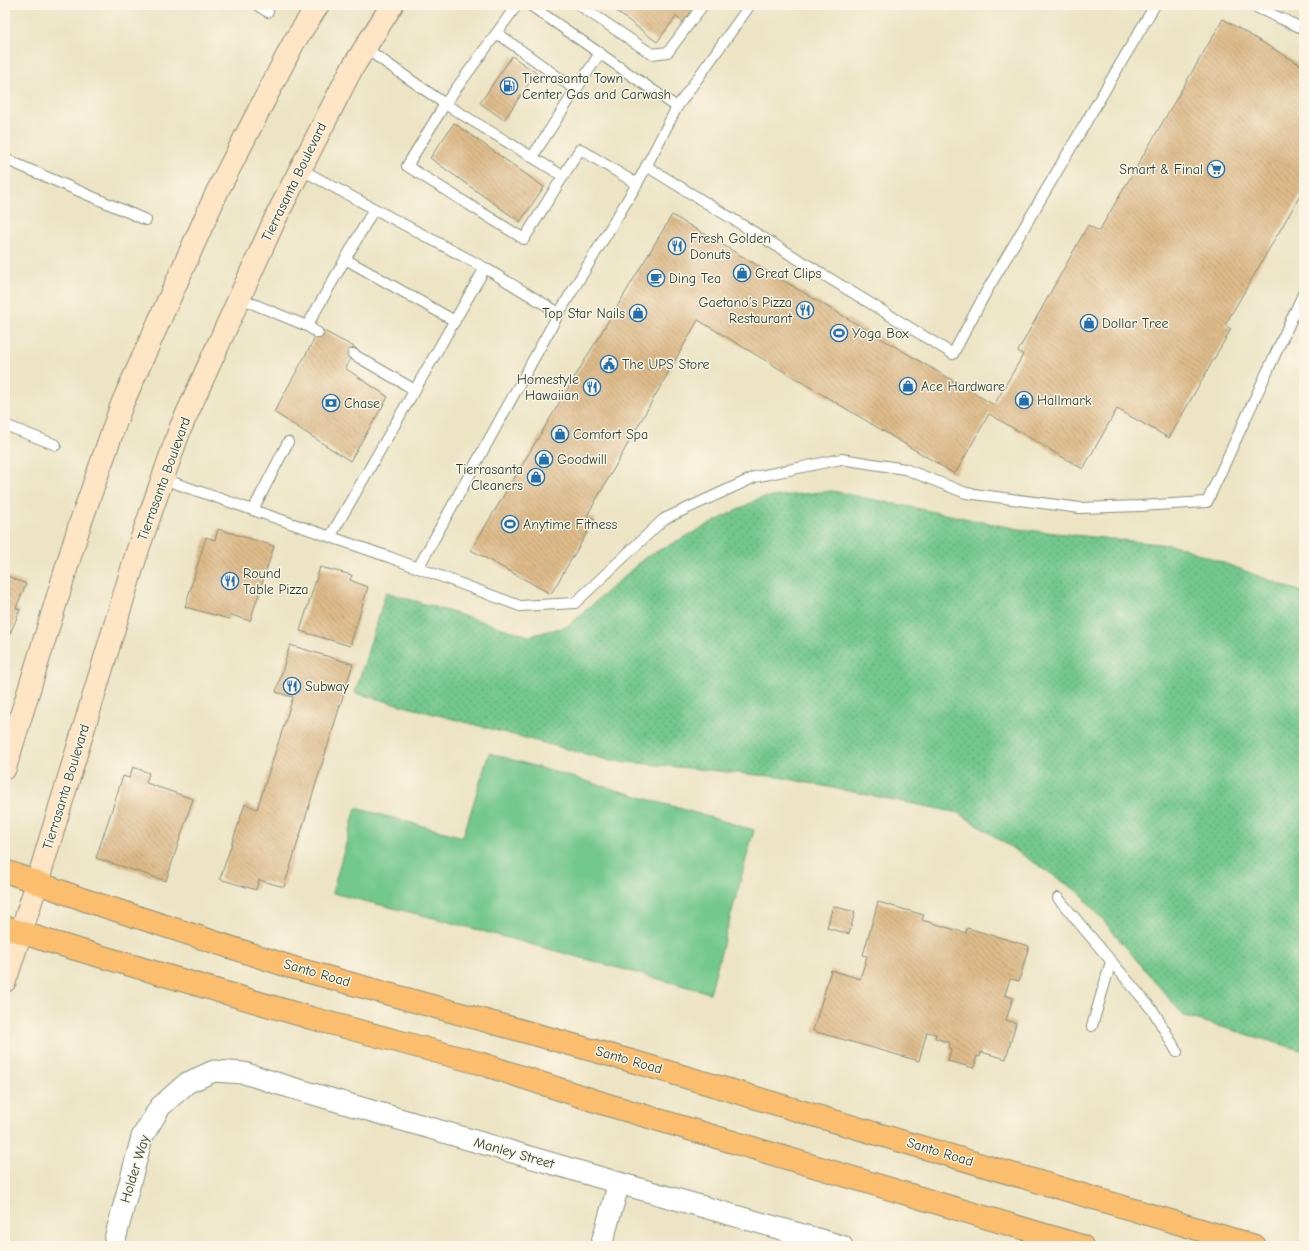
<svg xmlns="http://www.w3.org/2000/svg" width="1309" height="1251" font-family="'Comic Neue',sans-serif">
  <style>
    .grass { fill: url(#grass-dots); stroke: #498260 }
    .park { fill: #73c88d; stroke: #498260 }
    .building { fill: url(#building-back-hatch) }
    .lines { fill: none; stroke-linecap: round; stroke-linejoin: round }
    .lane-casing { stroke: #86907c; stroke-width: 12 }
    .street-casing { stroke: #86907c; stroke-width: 23 }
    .secondary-casing { stroke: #86907c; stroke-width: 24 }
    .primary-casing { stroke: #86907c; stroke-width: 24 }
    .lane { stroke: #fff; stroke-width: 10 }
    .street { stroke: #fff; stroke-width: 21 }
    .secondary { stroke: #fde5c5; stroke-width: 22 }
    .primary { stroke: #fbbd6e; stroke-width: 22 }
    .labels { text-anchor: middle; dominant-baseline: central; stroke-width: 3; stroke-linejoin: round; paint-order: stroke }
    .poi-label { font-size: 14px; fill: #1f3d34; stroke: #fcf5e5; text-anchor: start }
    .street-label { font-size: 14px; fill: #1f3d34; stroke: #fcf5e5 }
  </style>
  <defs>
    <pattern id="grass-dots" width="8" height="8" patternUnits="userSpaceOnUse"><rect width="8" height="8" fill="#73c88d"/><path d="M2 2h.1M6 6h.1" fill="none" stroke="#5ea474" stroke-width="1.8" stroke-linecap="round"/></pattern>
    <pattern id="building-back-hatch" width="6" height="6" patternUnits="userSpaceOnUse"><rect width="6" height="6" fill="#debb8a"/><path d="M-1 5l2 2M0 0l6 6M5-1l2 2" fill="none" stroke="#b39972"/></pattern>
  </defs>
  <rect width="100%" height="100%" fill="#fcf5e5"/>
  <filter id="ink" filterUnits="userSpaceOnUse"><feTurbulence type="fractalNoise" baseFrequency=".025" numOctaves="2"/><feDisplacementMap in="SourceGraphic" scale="8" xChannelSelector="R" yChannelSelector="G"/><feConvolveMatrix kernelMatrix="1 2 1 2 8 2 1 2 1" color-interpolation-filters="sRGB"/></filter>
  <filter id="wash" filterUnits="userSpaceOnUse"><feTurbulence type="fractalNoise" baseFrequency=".012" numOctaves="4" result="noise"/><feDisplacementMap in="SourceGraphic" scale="16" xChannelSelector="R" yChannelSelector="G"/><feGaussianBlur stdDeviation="0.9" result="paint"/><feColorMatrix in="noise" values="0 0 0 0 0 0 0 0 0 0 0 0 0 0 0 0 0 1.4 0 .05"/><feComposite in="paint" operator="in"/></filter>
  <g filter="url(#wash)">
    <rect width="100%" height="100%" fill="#ece4c4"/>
    <path class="grass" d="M832,491L1018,529L1178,546L1304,593V1051L1184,1016L1080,893L959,813L778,777L608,760L355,693L386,592L529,636L568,626L646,557L760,498Z"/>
    <path class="park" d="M489,753L754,830L710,993L438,919L332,893L356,808L463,837Z"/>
    <g id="blocks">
      <g class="building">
        <path d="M608,5H697L683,22L676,17L657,42Z"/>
        <path d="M1223,19L1304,67V189L1225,325L1231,329L1169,438L1117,409L1083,469L989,414L955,474L698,320L587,516L595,519L551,594L471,550L672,215L994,405L1023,355L1018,351L1088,225L1099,231Z"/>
        <path d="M512,56L536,73L504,120L480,103Z"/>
        <path d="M454,123L544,187L520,222L430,158Z"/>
        <path d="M320,329L356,348L345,368L388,397L350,461L274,412Z"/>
        <path d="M218,529L274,546L250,621L231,615L229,619L185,607L206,537L215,540Z"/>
        <path d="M320,567L352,575L350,580L368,587L350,646L300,631Z"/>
        <path d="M5,575L26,584L16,608L20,610L10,634L5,631Z"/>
        <path d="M290,645L353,664L284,887L259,880L256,890L220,879L245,804L257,809L293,697L276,692Z"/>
        <path d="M133,767L149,773L146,783L193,799L166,881L96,858L123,776L129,778Z"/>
        <path d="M878,902L924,915L922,920L966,933L967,928L1029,946L1019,981L1010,979L1005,995L1013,998L1006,1020L1016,1023L1006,1059L981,1052L980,1057L977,1056L974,1068L948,1061L951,1049L949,1048L950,1043L935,1038L936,1034L927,1032L919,1061L813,1031L831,970L860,979L867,956L863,955Z"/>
        <path d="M833,906L855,912L849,934L827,928Z"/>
      </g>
    </g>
  </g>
  <g filter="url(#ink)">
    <use href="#blocks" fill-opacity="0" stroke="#86907c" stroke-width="1"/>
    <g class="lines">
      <defs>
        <g id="lane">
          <path d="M257,5L268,12"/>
          <path d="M530,5L677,107"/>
          <path d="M579,5L652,54L668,52L703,5"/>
          <path d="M1251,5L1304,29"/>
          <path d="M497,33L576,90"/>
          <path d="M365,48L445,104L517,5"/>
          <path d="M532,157L600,53"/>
          <path d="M5,159L146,220"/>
          <path d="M646,166L953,354L986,292L1155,5"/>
          <path d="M300,169L485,268L559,313"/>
          <path d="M563,176L445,104L407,166L524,239L580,149L637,184"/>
          <path d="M345,259L455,321"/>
          <path d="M239,298L307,326L318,333"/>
          <path d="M307,326L374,209"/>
          <path d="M353,354L415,390"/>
          <path d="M5,425L56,445"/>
          <path d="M163,479L389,557L520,606L575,603L664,519L755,477L841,459L905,469L966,493L1080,508L1139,506L1207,502L1304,292"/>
          <path d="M253,510L288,442"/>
          <path d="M330,537L485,268"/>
          <path d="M418,568L559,313L637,184L677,107L750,5"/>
          <path d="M1058,898L1154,1012L1177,1052"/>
          <path d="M1092,1026L1111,962"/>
        </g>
        <g id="street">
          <path d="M115,1246V1239L142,1137L160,1107L187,1083L214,1071L244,1073L279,1084L619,1183L842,1246"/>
          <path d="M601,1246L619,1183"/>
        </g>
        <g id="secondary">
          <path d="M5,768L79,527L122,404L217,192L294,42L318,5"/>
          <path d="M5,981L37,883L138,549L180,429L277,215L351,70L392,5"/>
        </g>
        <g id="primary">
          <path d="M5,871L85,900L291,967L635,1062L1255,1246"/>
          <path d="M5,927L48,941L311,1018L479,1063L605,1104L1082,1246"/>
        </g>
      </defs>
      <use href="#lane" class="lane-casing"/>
      <use href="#street" class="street-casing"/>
      <use href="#secondary" class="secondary-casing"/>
      <use href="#primary" class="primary-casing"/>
      <use href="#lane" class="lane"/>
      <use href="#street" class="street"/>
      <use href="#secondary" class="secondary"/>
      <use href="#primary" class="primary"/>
    </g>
  </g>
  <defs>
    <symbol id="fuel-ring" viewBox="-11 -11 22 22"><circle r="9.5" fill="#fcf5e5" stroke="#1f6fb2" stroke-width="1.5"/><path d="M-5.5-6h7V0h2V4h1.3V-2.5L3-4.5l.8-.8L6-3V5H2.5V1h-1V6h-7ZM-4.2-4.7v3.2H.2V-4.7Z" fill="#1f6fb2"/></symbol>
    <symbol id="supermarket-ring" viewBox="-11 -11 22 22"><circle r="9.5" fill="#fcf5e5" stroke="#1f6fb2" stroke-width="1.5"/><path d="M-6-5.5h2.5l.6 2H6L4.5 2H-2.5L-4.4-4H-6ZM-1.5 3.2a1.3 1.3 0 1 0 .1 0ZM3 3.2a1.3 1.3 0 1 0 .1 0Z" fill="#1f6fb2"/></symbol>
    <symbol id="restaurant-ring" viewBox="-11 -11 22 22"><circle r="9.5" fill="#fcf5e5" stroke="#1f6fb2" stroke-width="1.5"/><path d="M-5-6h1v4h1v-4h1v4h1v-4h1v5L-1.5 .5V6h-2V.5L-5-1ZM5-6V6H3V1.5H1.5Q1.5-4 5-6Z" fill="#1f6fb2"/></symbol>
    <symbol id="shop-ring" viewBox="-11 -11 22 22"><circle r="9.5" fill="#fcf5e5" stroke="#1f6fb2" stroke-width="1.5"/><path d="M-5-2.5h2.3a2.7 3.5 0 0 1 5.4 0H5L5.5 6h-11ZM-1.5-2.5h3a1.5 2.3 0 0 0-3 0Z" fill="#1f6fb2"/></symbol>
    <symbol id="cafe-ring" viewBox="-11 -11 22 22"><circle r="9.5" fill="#fcf5e5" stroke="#1f6fb2" stroke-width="1.5"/><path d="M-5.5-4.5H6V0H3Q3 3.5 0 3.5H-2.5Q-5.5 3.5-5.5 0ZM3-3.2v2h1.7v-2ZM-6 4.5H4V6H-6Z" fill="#1f6fb2"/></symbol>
    <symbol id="stadium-ring" viewBox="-11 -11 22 22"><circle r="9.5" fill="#fcf5e5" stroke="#1f6fb2" stroke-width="1.5"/><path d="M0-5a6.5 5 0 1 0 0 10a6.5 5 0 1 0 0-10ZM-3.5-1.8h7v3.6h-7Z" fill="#1f6fb2"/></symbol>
    <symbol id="civic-ring" viewBox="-11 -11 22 22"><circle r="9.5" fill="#fcf5e5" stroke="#1f6fb2" stroke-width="1.5"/><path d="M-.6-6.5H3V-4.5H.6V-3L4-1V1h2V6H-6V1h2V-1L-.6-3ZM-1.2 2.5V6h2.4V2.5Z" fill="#1f6fb2"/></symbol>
    <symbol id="bank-ring" viewBox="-11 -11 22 22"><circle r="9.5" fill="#fcf5e5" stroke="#1f6fb2" stroke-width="1.5"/><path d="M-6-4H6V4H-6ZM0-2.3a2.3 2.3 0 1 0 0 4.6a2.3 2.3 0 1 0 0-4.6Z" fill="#1f6fb2"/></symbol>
  </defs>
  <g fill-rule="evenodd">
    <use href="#fuel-ring" x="499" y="76" width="20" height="20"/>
    <use href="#supermarket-ring" x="1206" y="159" width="20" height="20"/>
    <use href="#restaurant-ring" x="667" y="236" width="20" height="20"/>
    <use href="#shop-ring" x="732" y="263" width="20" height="20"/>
    <use href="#cafe-ring" x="646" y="268" width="20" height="20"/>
    <use href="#restaurant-ring" x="795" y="300" width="20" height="20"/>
    <use href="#shop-ring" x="628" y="303" width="20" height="20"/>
    <use href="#shop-ring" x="1079" y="313" width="20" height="20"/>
    <use href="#stadium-ring" x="829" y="323" width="20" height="20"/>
    <use href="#civic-ring" x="599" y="354" width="20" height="20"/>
    <use href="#shop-ring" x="898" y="376" width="20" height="20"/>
    <use href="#restaurant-ring" x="582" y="377" width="20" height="20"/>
    <use href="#shop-ring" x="1014" y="390" width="20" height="20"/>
    <use href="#bank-ring" x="321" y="393" width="20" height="20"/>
    <use href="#shop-ring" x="550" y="424" width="20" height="20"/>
    <use href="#shop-ring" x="534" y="449" width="20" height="20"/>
    <use href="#shop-ring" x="526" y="467" width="20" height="20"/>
    <use href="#stadium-ring" x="500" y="514" width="20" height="20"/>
    <use href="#restaurant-ring" x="220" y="571" width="20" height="20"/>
    <use href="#restaurant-ring" x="282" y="676" width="20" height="20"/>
  </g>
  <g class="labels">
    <g class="poi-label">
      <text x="522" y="78">Tierrasanta Town<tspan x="522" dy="16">Center Gas and Carwash</tspan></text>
      <text x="1203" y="169" text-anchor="end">Smart &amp; Final</text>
      <text x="690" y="238">Fresh Golden<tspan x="690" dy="16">Donuts</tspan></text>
      <text x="755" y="273">Great Clips</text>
      <text x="669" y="278">Ding Tea</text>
      <text x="792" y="302" text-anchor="end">Gaetano's Pizza<tspan x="792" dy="16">Restaurant</tspan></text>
      <text x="625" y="313" text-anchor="end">Top Star Nails</text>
      <text x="1102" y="323">Dollar Tree</text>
      <text x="852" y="333">Yoga Box</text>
      <text x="622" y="364">The UPS Store</text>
      <text x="579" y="379" text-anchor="end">Homestyle<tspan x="579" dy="16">Hawaiian</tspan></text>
      <text x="921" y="386">Ace Hardware</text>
      <text x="1037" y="400">Hallmark</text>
      <text x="344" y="403">Chase</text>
      <text x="573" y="434">Comfort Spa</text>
      <text x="557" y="459">Goodwill</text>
      <text x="523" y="469" text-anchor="end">Tierrasanta<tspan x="523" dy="16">Cleaners</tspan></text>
      <text x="523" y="524">Anytime Fitness</text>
      <text x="243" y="573">Round<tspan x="243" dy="16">Table Pizza</tspan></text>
      <text x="305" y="686">Subway</text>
    </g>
    <g class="street-label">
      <text transform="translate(294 182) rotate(-64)">Tierrasanta Boulevard</text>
      <text transform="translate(164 479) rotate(-70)">Tierrasanta Boulevard</text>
      <text transform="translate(66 787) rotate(-73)">Tierrasanta Boulevard</text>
      <text transform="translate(317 973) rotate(16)">Santo Road</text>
      <text transform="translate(629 1060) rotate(16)">Santo Road</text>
      <text transform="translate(940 1152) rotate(17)">Santo Road</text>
      <text transform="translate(514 1153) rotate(16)">Manley Street</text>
      <text transform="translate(135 1169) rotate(-73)">Holder Way</text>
    </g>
  </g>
  <rect width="1309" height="1251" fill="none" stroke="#fcf5e5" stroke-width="20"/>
</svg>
